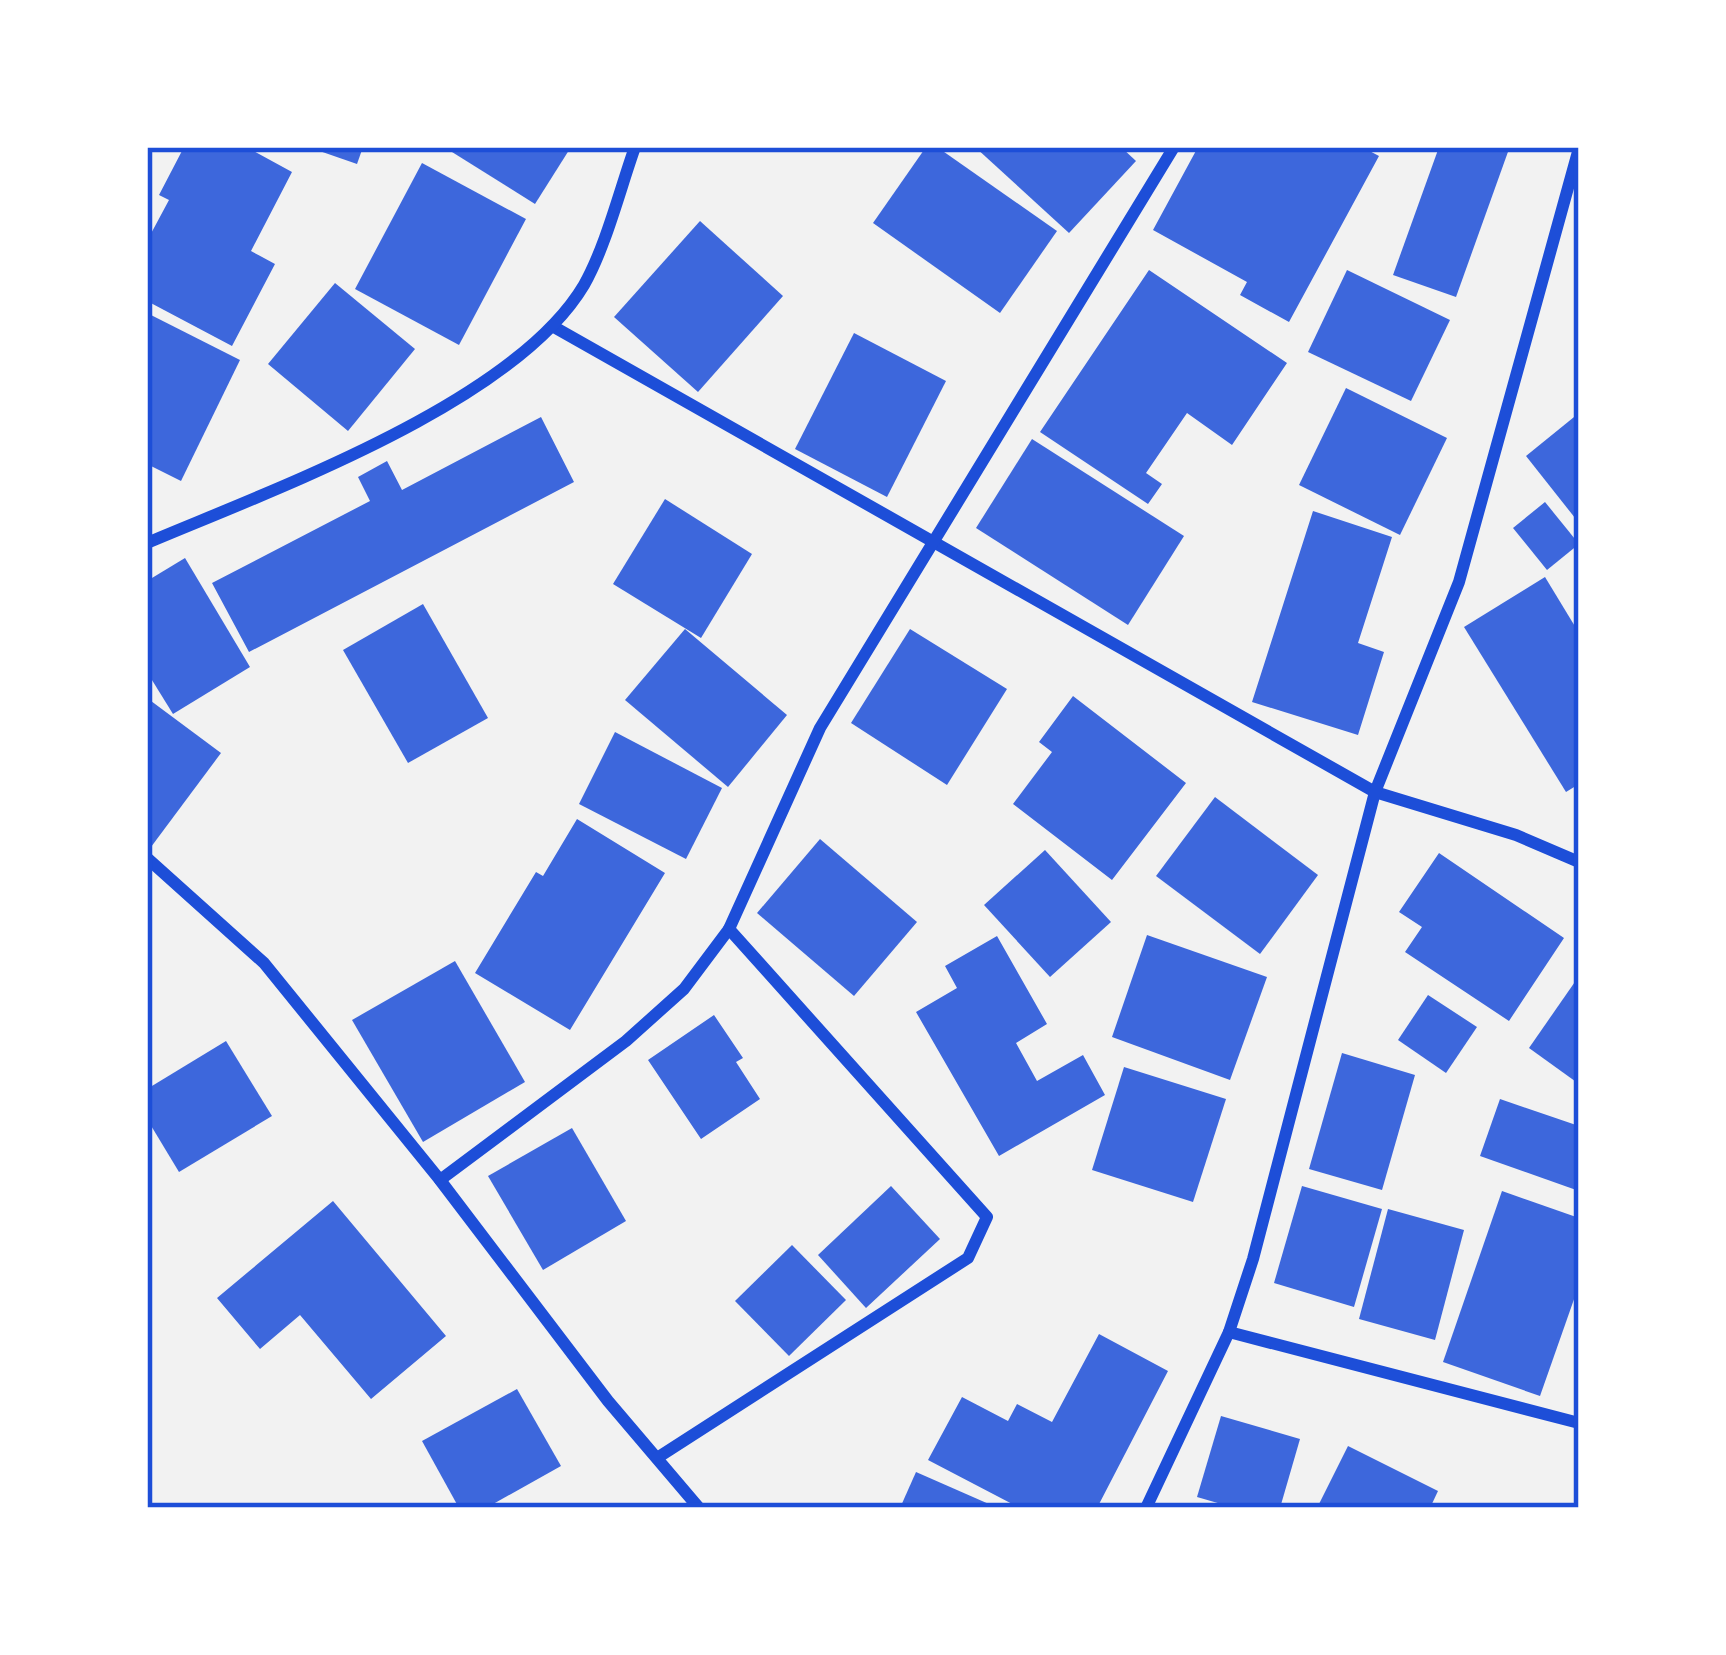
<svg xmlns="http://www.w3.org/2000/svg" width="1726" height="1655" font-family="'Source Serif 4',serif">
  <style>
    .building { fill: #3d67dc }
    .lines { fill: none; stroke-linecap: round; stroke-linejoin: round }
    .minor { stroke: #1d4ed8; stroke-width: 12 }
    .neatline { fill: none; stroke: #1d4ed8; stroke-width: 4.5 }
  </style>
  <rect width="100%" height="100%" fill="#f2f2f2"/>
  <g class="building">
    <path d="M184,147H246L292,172L251,251L275,264L232,346L147,301V241L169,200L159,195Z"/>
    <path d="M308,147H363L357,164Z"/>
    <path d="M444,147H571L535,204Z"/>
    <path d="M926,147H937L1057,231L1000,313L873,223Z"/>
    <path d="M975,147H1121L1136,161L1069,233Z"/>
    <path d="M1198,147H1362L1379,156L1289,322L1240,295L1247,282L1153,230Z"/>
    <path d="M1439,147L1509,149L1456,297L1393,275Z"/>
    <path d="M422,163L526,219L459,345L355,289Z"/>
    <path d="M700,221L783,296L698,392L614,317Z"/>
    <path d="M1149,270L1287,363L1232,445L1187,413L1146,473L1162,484L1148,504L1040,432Z"/>
    <path d="M1347,270L1450,320L1411,401L1308,352Z"/>
    <path d="M335,283L415,349L348,431L268,364Z"/>
    <path d="M147,313L240,360L181,481L147,464Z"/>
    <path d="M854,333L946,381L887,497L795,449Z"/>
    <path d="M1346,388L1447,438L1400,535L1299,485Z"/>
    <path d="M1579,413V523L1526,456Z"/>
    <path d="M541,417L574,482L249,652L212,583L370,501L358,477L387,461L402,490Z"/>
    <path d="M1032,439L1184,536L1128,625L976,528Z"/>
    <path d="M665,499L752,554L701,638L613,584Z"/>
    <path d="M1545,502L1579,544L1547,570L1513,528Z"/>
    <path d="M1313,511L1392,537L1358,643L1384,652L1358,735L1252,702Z"/>
    <path d="M185,558L250,667L173,714L147,672V581Z"/>
    <path d="M1545,577L1579,633V784L1566,792L1464,627Z"/>
    <path d="M423,604L488,718L408,763L343,650Z"/>
    <path d="M685,629L787,715L728,787L625,700Z"/>
    <path d="M910,629L1007,689L947,785L851,723Z"/>
    <path d="M1073,696L1186,783L1112,880L1013,804L1052,752L1039,742Z"/>
    <path d="M147,698L221,753L151,847L147,844Z"/>
    <path d="M615,732L722,788L686,859L579,804Z"/>
    <path d="M1215,797L1318,875L1260,954L1156,876Z"/>
    <path d="M577,819L665,873L570,1030L475,973L536,872L543,876Z"/>
    <path d="M820,839L917,922L854,996L757,913Z"/>
    <path d="M1045,850L1111,922L1050,977L984,905Z"/>
    <path d="M1439,853L1564,938L1509,1021L1405,952L1422,927L1399,912Z"/>
    <path d="M1147,935L1267,977L1230,1080L1112,1037Z"/>
    <path d="M997,936L1047,1024L1016,1043L1037,1081L1083,1055L1105,1095L999,1156L916,1012L957,988L945,966Z"/>
    <path d="M455,961L525,1082L423,1142L352,1020Z"/>
    <path d="M1579,976V1084L1529,1048Z"/>
    <path d="M1428,995L1477,1027L1446,1073L1398,1040Z"/>
    <path d="M714,1015L743,1058L736,1062L760,1099L701,1139L648,1060Z"/>
    <path d="M226,1041L272,1116L179,1172L147,1119V1089Z"/>
    <path d="M1342,1053L1415,1075L1382,1190L1309,1169Z"/>
    <path d="M1124,1067L1226,1099L1193,1202L1092,1170Z"/>
    <path d="M1500,1099L1579,1126V1191L1480,1156Z"/>
    <path d="M572,1128L626,1221L543,1270L488,1176Z"/>
    <path d="M891,1186L940,1239L866,1308L818,1255Z"/>
    <path d="M1302,1186L1382,1209L1354,1307L1274,1283Z"/>
    <path d="M1502,1191L1579,1218V1285L1540,1396L1443,1362Z"/>
    <path d="M333,1201L446,1336L371,1399L300,1315L260,1349L217,1298Z"/>
    <path d="M1388,1209L1464,1230L1435,1340L1359,1319Z"/>
    <path d="M792,1245L846,1300L789,1356L735,1301Z"/>
    <path d="M1099,1334L1168,1371L1097,1508H1020L928,1460L962,1397L1008,1421L1017,1404L1052,1422Z"/>
    <path d="M517,1389L561,1466L486,1508H459L422,1441Z"/>
    <path d="M1221,1416L1300,1439L1280,1508H1235L1197,1497Z"/>
    <path d="M1348,1446L1438,1491L1430,1508H1328L1319,1504Z"/>
    <path d="M916,1472L998,1508H900Z"/>
  </g>
  <g class="lines">
    <g class="minor">
      <path d="M554,327L1375,792L1516,835L1579,862"/>
      <path d="M147,543C272,490 514,403 584,285C606,246 620,189 635,147"/>
      <path d="M147,858L264,963L440,1180L608,1401L699,1508"/>
      <path d="M440,1180L626,1041L684,989L729,929L820,728L1174,147"/>
      <path d="M1229,1332L1579,1423"/>
      <path d="M657,1458L968,1258L987,1217L729,929"/>
      <path d="M1146,1508L1229,1332L1253,1259L1375,792L1459,582L1579,148"/>
    </g>
  </g>
  <rect width="1726" height="1655" fill="none" stroke="#ffffff" stroke-width="300"/>
  <rect x="150" y="150" width="1426" height="1355" class="neatline"/>
</svg>
